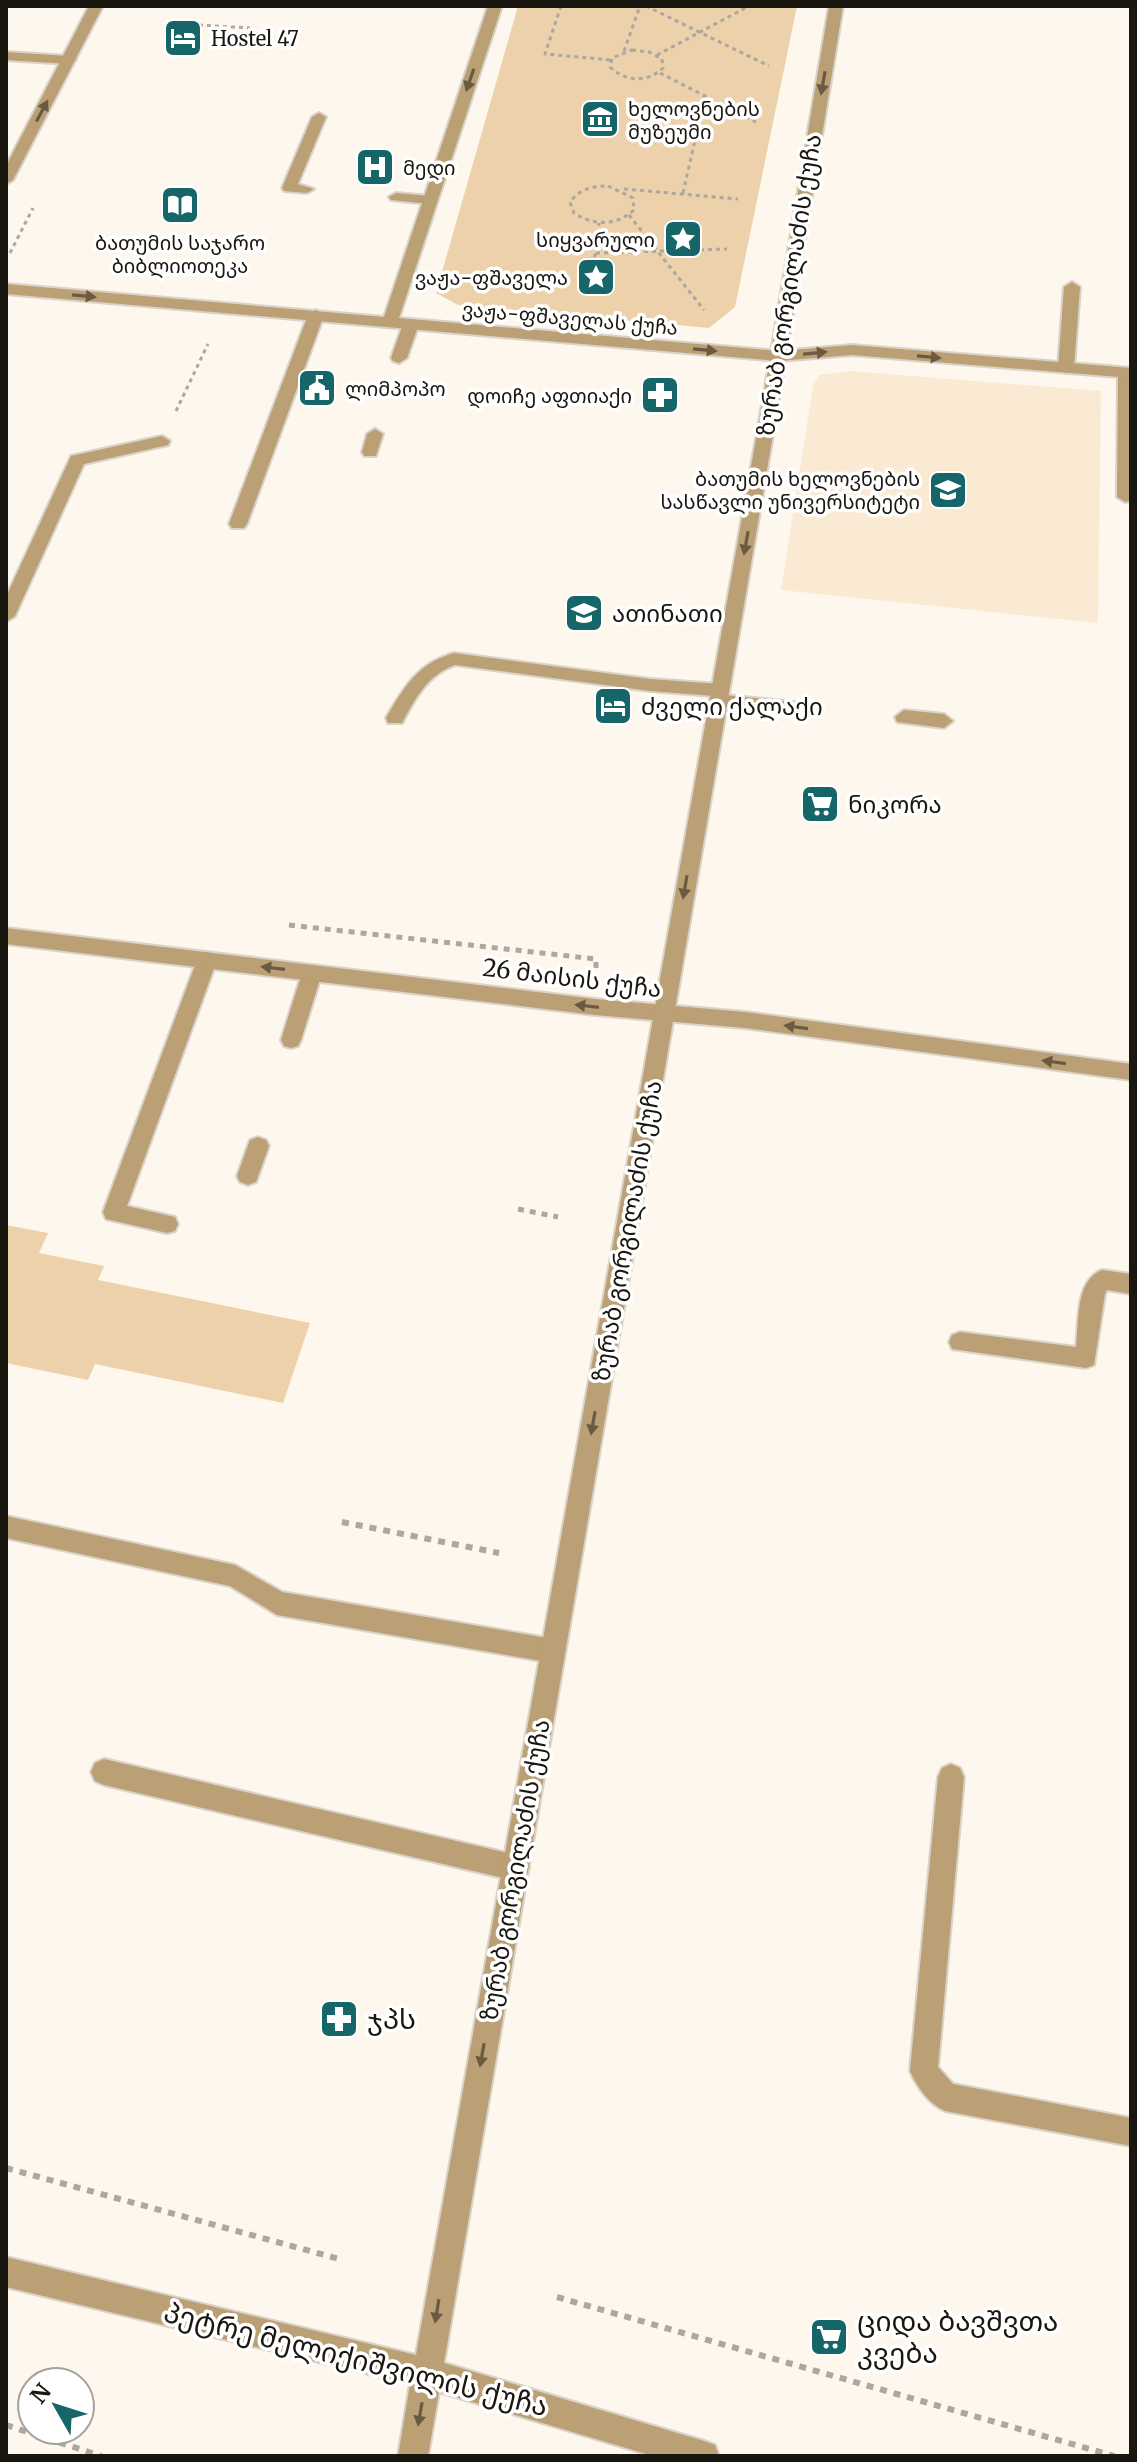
<svg xmlns="http://www.w3.org/2000/svg" width="1137" height="2462" font-family="Merriweather,'Noto Sans Georgian',serif">
  <style>
    .built { fill: #faead3 }
    .green { fill: #ecd1aa }
    .lines { fill: none; stroke-linecap: round; stroke-linejoin: round }
    .service-casing { stroke: #dad3ca; stroke-width: 4 }
    .minor-casing { stroke: #dad3ca; stroke-width: 4 }
    .tertiary-casing { stroke: #dad3ca; stroke-width: 4 }
    .path-far2 { stroke: #ada79f; stroke-width: 3; stroke-dasharray: 4 4; stroke-linecap: butt }
    .path-far1 { stroke: #ada79f; stroke-width: 5; stroke-dasharray: 6 6; stroke-linecap: butt }
    .path { stroke: #ada79f; stroke-width: 6; stroke-dasharray: 7 7; stroke-linecap: butt }
    .service { fill: #bb9f75; fill-rule: evenodd }
    .minor { fill: #bb9f75; fill-rule: evenodd }
    .tertiary { fill: #bb9f75; fill-rule: evenodd }
    .oneway { fill: #6a5a42 }
    .labels { text-anchor: middle; dominant-baseline: central; stroke-width: 7; stroke-linejoin: round; paint-order: stroke }
    .far-poi-label { font-size: 20px; fill: #1a1610; stroke: #fff; text-anchor: start }
    .far-street-label { font-size: 20px; fill: #1a1610; stroke: #fff }
    .street-label { font-size: 24px; fill: #1a1610; stroke: #fff }
    .poi-label { font-size: 24px; fill: #1a1610; stroke: #fff; text-anchor: start }
    .near-poi-label { font-size: 28px; fill: #1a1610; stroke: #fff; text-anchor: start }
    .near-street-label { font-size: 28px; fill: #1a1610; stroke: #fff }
  </style>
  <rect width="100%" height="100%" fill="#fef7ed"/>
  <path class="built" d="M850,371L1101,391L1098,623L781,590L813,386L819,375Z"/>
  <g class="green">
    <path d="M518,6H797L735,307L709,328L458,305L436,293Z"/>
    <path d="M6,1225L48,1233L39,1253L104,1266L98,1280L310,1323L283,1403L95,1364L88,1380L6,1363Z"/>
  </g>
  <g class="lines">
    <defs>
      <g id="service">
        <path d="M6,52L69,56L76,60L69,64L6,60Z"/>
        <path d="M319,113L326,117L298,184L314,189L307,193L284,191L282,188L312,117Z"/>
        <path d="M396,193L430,196L437,200L430,204L391,200L389,197Z"/>
        <path d="M1072,282L1080,287L1074,368L1066,373L1058,368L1064,287Z"/>
        <path d="M316,310L324,315L247,524L244,528H232L229,524L308,315Z"/>
        <path d="M411,319L419,324L407,358L399,363L393,361L391,358L403,324Z"/>
        <path d="M1126,368L1131,369V501L1125,502L1117,497L1118,373Z"/>
        <path d="M375,429L383,434L376,456H364L362,452L367,434Z"/>
        <path d="M162,436L170,441L168,445L84,464L15,616L6,622V597L71,456Z"/>
        <path d="M454,653L650,679L720,684L729,690L725,695L794,702L803,708L794,714L719,707L710,701L714,696L650,691L455,665C427,675 415,699 402,723H388L386,718C404,687 418,663 454,653Z"/>
        <path d="M904,710L944,714L953,721L944,728L897,722L895,717Z"/>
        <path d="M207,952L214,954L217,960L127,1206L175,1217L178,1224L175,1231L167,1233L106,1219L103,1212L197,960L200,954Z"/>
        <path d="M312,965L319,967L322,973L301,1040L298,1046L291,1048L284,1046L281,1040L302,973L305,967Z"/>
        <path d="M258,1137L266,1140L269,1146L256,1182L248,1185L240,1182L237,1176L250,1140Z"/>
        <path d="M1102,1270L1131,1274V1294L1107,1290L1105,1294L1094,1365L1086,1368L952,1349L949,1342L952,1335L960,1332L1076,1347C1079,1323 1075,1280 1102,1270Z"/>
        <path d="M6,1516L235,1565L282,1592L553,1639L562,1643L565,1651L562,1659L553,1663L277,1615L230,1586L6,1538Z"/>
        <path d="M104,1759L516,1855L525,1859L529,1868L525,1877L516,1881L104,1785L95,1781L91,1772L95,1763Z"/>
        <path d="M951,1764L960,1768L964,1777L938,2067L953,2084L1131,2118V2146L945,2111C929,2104 917,2087 910,2071L938,1777L942,1768Z"/>
      </g>
      <g id="minor">
        <path d="M89,6H103L13,180L6,184V166Z"/>
        <path d="M488,6H502L399,318L779,351L852,345L1131,368V378L852,355L779,361L6,294V284L384,317Z"/>
        <path d="M6,928L595,999L745,1012L1131,1064V1080L745,1028L595,1015L6,944Z"/>
      </g>
      <path id="tertiary" d="M829,6H843L782,382L444,2363L704,2441L715,2445L719,2456H653L439,2392L428,2456H398L410,2384L6,2287V2257L416,2355L766,382Z"/>
    </defs>
    <use href="#service" class="service-casing"/>
    <use href="#minor" class="minor-casing"/>
    <use href="#tertiary" class="tertiary-casing"/>
    <g class="path-far2">
      <path d="M561,6L545,54L611,60"/>
      <path d="M646,6L769,66"/>
      <path d="M199,25L250,28"/>
      <path d="M632,50L649,52L662,59L663,68C647,83 626,82 610,67L612,58Z"/>
      <path d="M624,51L640,6"/>
      <path d="M657,55L749,6"/>
      <path d="M660,73L756,122"/>
      <path d="M608,186L633,198L634,210C616,226 594,226 574,213L570,202C580,189 592,186 608,186Z"/>
      <path d="M624,189L738,199"/>
      <path d="M683,193L705,96"/>
      <path d="M629,215L704,310"/>
      <path d="M10,253L33,208"/>
      <path d="M596,253L727,249"/>
      <path d="M588,272L596,253L599,223"/>
      <path d="M176,411L208,344"/>
    </g>
    <g class="path-far1">
      <path d="M289,925L596,959V968"/>
      <path d="M518,1209L558,1217"/>
    </g>
    <g class="path">
      <path d="M342,1522L499,1553"/>
      <path d="M6,2168L343,2260"/>
      <path d="M557,2297L1114,2456"/>
      <path d="M6,2425L101,2456"/>
    </g>
    <use href="#service" class="service"/>
    <use href="#minor" class="minor"/>
    <use href="#tertiary" class="tertiary"/>
  </g>
  <defs><path id="oneway-solid" d="M-6-.8H1V-3.2L6.5 0L1 3.2V.8H-6Z" transform="scale(2)"/></defs>
  <g class="oneway">
    <use href="#oneway-solid" transform="translate(470 80) rotate(109)"/>
    <use href="#oneway-solid" transform="translate(823 83) rotate(100)"/>
    <use href="#oneway-solid" transform="translate(42 111) rotate(-62)"/>
    <use href="#oneway-solid" transform="translate(84 296) rotate(5)"/>
    <use href="#oneway-solid" transform="translate(705 350) rotate(5)"/>
    <use href="#oneway-solid" transform="translate(815 353) rotate(-5)"/>
    <use href="#oneway-solid" transform="translate(929 357) rotate(5)"/>
    <use href="#oneway-solid" transform="translate(746 543) rotate(100)"/>
    <use href="#oneway-solid" transform="translate(685 887) rotate(100)"/>
    <use href="#oneway-solid" transform="translate(273 968) rotate(-173)"/>
    <use href="#oneway-solid" transform="translate(587 1006) rotate(-173)"/>
    <use href="#oneway-solid" transform="translate(796 1027) rotate(-172)"/>
    <use href="#oneway-solid" transform="translate(1054 1062) rotate(-172)"/>
    <use href="#oneway-solid" transform="translate(593 1423) rotate(100)"/>
    <use href="#oneway-solid" transform="translate(482 2055) rotate(100)"/>
    <use href="#oneway-solid" transform="translate(437 2311) rotate(99)"/>
    <use href="#oneway-solid" transform="translate(420 2414) rotate(100)"/>
  </g>
  <defs>
    <symbol id="hotel-square" viewBox="-11 -11 22 22"><rect x="-9" y="-9" width="18" height="18" rx="4" fill="#166568" stroke="#fff"/><path d="M-6-4.5h1.5V1H6V5H4.5V3h-9V5H-6ZM-4 0a1.8 1.8 0 1 1 3.6 0ZM.5 0V-2.5h3Q6-2.5 6 0Z" fill="#fff"/></symbol>
    <symbol id="museum-square" viewBox="-11 -11 22 22"><rect x="-9" y="-9" width="18" height="18" rx="4" fill="#166568" stroke="#fff"/><path d="M0-6L6-3V-2H-6V-3ZM-5-1h2V3h-2ZM-1-1h2V3h-2ZM3-1h2V3H3ZM-6 4H6V6H-6Z" fill="#fff"/></symbol>
    <symbol id="hospital-square" viewBox="-11 -11 22 22"><rect x="-9" y="-9" width="18" height="18" rx="4" fill="#166568" stroke="#fff"/><path d="M-5-5h3v3.5h4V-5h3V5h-3V1.5h-4V5h-3Z" fill="#fff"/></symbol>
    <symbol id="library-square" viewBox="-11 -11 22 22"><rect x="-9" y="-9" width="18" height="18" rx="4" fill="#166568" stroke="#fff"/><path d="M-6-4Q-3-5.5-.7-3.5V5Q-3 3-6 4ZM6-4Q3-5.5 .7-3.5V5Q3 3 6 4Z" fill="#fff"/></symbol>
    <symbol id="sight-square" viewBox="-11 -11 22 22"><rect x="-9" y="-9" width="18" height="18" rx="4" fill="#166568" stroke="#fff"/><path d="M0-6L1.8-2.2L6-1.7L2.9 1.2L3.7 5.4L0 3.3L-3.7 5.4L-2.9 1.2L-6-1.7L-1.8-2.2Z" fill="#fff"/></symbol>
    <symbol id="civic-square" viewBox="-11 -11 22 22"><rect x="-9" y="-9" width="18" height="18" rx="4" fill="#166568" stroke="#fff"/><path d="M-.6-6.5H3V-4.5H.6V-3L4-1V1h2V6H-6V1h2V-1L-.6-3ZM-1.2 2.5V6h2.4V2.5Z" fill="#fff"/></symbol>
    <symbol id="pharmacy-square" viewBox="-11 -11 22 22"><rect x="-9" y="-9" width="18" height="18" rx="4" fill="#166568" stroke="#fff"/><path d="M-2-6h4v4h4v4h-4v4h-4v-4h-4v-4h4Z" fill="#fff"/></symbol>
    <symbol id="university-square" viewBox="-11 -11 22 22"><rect x="-9" y="-9" width="18" height="18" rx="4" fill="#166568" stroke="#fff"/><path d="M0-5L7-2L0 1L-7-2ZM-4 1L0 2.5L4 1V4Q0 6-4 4Z" fill="#fff"/></symbol>
    <symbol id="school-square" viewBox="-11 -11 22 22"><rect x="-9" y="-9" width="18" height="18" rx="4" fill="#166568" stroke="#fff"/><path d="M0-5L7-2L0 1L-7-2ZM-4 1L0 2.5L4 1V4Q0 6-4 4Z" fill="#fff"/></symbol>
    <symbol id="supermarket-square" viewBox="-11 -11 22 22"><rect x="-9" y="-9" width="18" height="18" rx="4" fill="#166568" stroke="#fff"/><path d="M-6-5.5h2.5l.6 2H6L4.5 2H-2.5L-4.4-4H-6ZM-1.5 3.2a1.3 1.3 0 1 0 .1 0ZM3 3.2a1.3 1.3 0 1 0 .1 0Z" fill="#fff"/></symbol>
  </defs>
  <g fill-rule="evenodd">
    <use href="#hotel-square" x="161" y="16" width="44" height="44"/>
    <use href="#museum-square" x="578" y="97" width="44" height="44"/>
    <use href="#hospital-square" x="353" y="145" width="44" height="44"/>
    <use href="#library-square" x="158" y="183" width="44" height="44"/>
    <use href="#sight-square" x="661" y="217" width="44" height="44"/>
    <use href="#sight-square" x="574" y="255" width="44" height="44"/>
    <use href="#civic-square" x="295" y="366" width="44" height="44"/>
    <use href="#pharmacy-square" x="638" y="373" width="44" height="44"/>
    <use href="#university-square" x="926" y="468" width="44" height="44"/>
    <use href="#school-square" x="562" y="591" width="44" height="44"/>
    <use href="#hotel-square" x="591" y="684" width="44" height="44"/>
    <use href="#supermarket-square" x="798" y="782" width="44" height="44"/>
    <use href="#pharmacy-square" x="317" y="1997" width="44" height="44"/>
    <use href="#supermarket-square" x="807" y="2315" width="44" height="44"/>
  </g>
  <g class="labels">
    <g class="far-poi-label">
      <text x="211" y="38">Hostel 47</text>
      <text x="628" y="108">ხელოვნების<tspan x="628" dy="23">მუზეუმი</tspan></text>
      <text x="403" y="167">მედი</text>
      <text x="655" y="239" text-anchor="end">სიყვარული</text>
      <text x="180" y="242" text-anchor="middle">ბათუმის საჯარო<tspan x="180" dy="23">ბიბლიოთეკა</tspan></text>
      <text x="568" y="277" text-anchor="end">ვაჟა-ფშაველა</text>
      <text x="345" y="388">ლიმპოპო</text>
      <text x="632" y="395" text-anchor="end">დოიჩე აფთიაქი</text>
      <text x="920" y="478" text-anchor="end">ბათუმის ხელოვნების<tspan x="920" dy="23">სასწავლი უნივერსიტეტი</tspan></text>
    </g>
    <g class="far-street-label">
      <text transform="translate(570 318) rotate(5)">ვაჟა-ფშაველას ქუჩა</text>
    </g>
    <g class="street-label">
      <text transform="translate(789 285) rotate(-81)">ზურაბ გორგილაძის ქუჩა</text>
      <text transform="translate(572 978) rotate(7)">26 მაისის ქუჩა</text>
      <text transform="translate(627 1231) rotate(-80)">ზურაბ გორგილაძის ქუჩა</text>
      <text transform="translate(515 1870) rotate(-80)">ზურაბ გორგილაძის ქუჩა</text>
    </g>
    <g class="poi-label">
      <text x="612" y="613">ათინათი</text>
      <text x="641" y="706">ძველი ქალაქი</text>
      <text x="848" y="804">ნიკორა</text>
    </g>
    <g class="near-poi-label">
      <text x="367" y="2019">ჯპს</text>
      <text x="857" y="2321">ციდა ბავშვთა<tspan x="857" dy="32">კვება</tspan></text>
    </g>
    <g class="near-street-label">
      <text transform="translate(356 2359) rotate(14)">პეტრე მელიქიშვილის ქუჩა</text>
    </g>
  </g>
  <rect width="1137" height="2462" fill="none" stroke="#1a1610" stroke-width="16"/>
  <g transform="translate(56 2406) rotate(309)"><circle r="38" fill="#ffffff" stroke="#a3a29f" stroke-width="2"/>
  <path d="M0-6L14 30L0 20L-14 30Z" fill="#166568"/>
  <text y="-12" font-size="22" font-weight="bold" text-anchor="middle" fill="#1a1610">N</text>
  </g>
</svg>
